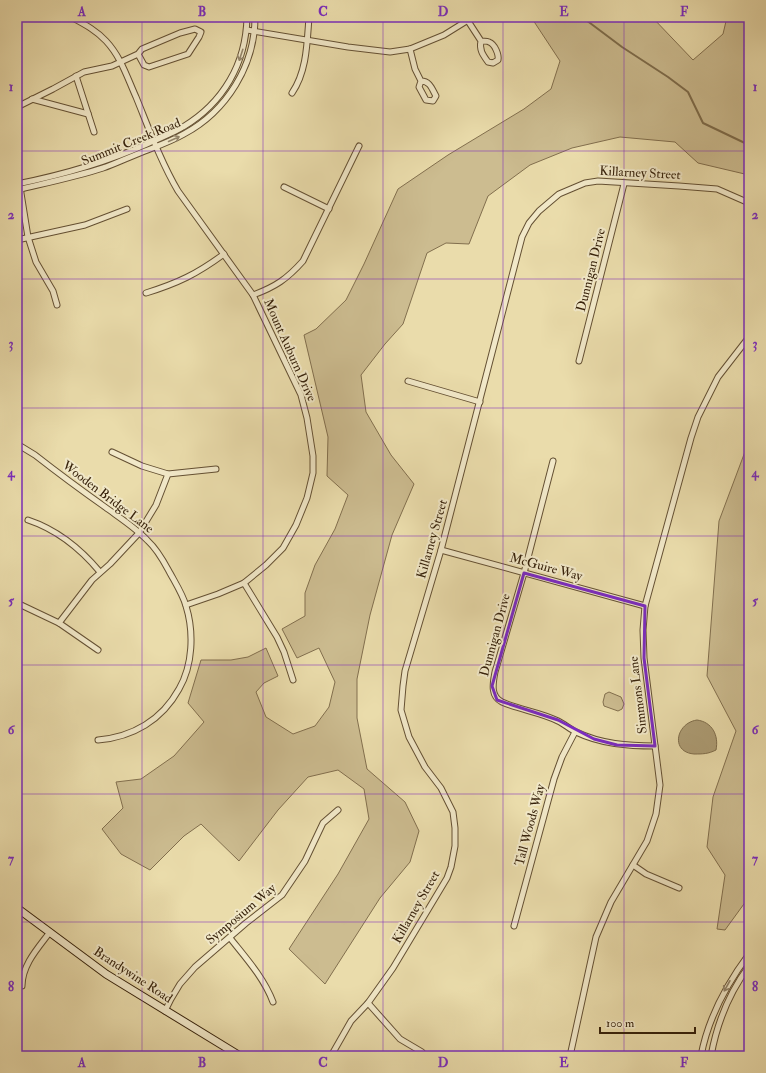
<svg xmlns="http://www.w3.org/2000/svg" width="766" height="1073" font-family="'IM FELL Double Pica',serif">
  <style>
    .green { fill: #ccbc90; stroke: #826f4e }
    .water { fill: #ad9d75; stroke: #7e6c4b }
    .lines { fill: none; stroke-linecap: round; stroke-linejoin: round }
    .stream { stroke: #7e6c4b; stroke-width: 2 }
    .street-casing { stroke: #645033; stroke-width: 7 }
    .secondary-casing { stroke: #37220b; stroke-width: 9 }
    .street { stroke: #f1e8c8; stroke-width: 5 }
    .secondary { stroke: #f1e8c8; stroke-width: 7 }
    .oneway { stroke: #94856a }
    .marked { fill: none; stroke: #7b2cbf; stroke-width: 3; stroke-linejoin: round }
    .grid { fill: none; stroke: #7b2cbf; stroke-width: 1; stroke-opacity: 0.55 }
    .labels { text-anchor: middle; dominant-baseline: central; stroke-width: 4; stroke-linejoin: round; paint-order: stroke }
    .street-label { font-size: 13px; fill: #37220b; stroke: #f1e8c8 }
    .neatline { fill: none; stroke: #7b2cbf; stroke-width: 1.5 }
    .grid-label { font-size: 13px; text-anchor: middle; font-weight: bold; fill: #7b2cbf }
  </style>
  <rect width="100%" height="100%" fill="#eadcab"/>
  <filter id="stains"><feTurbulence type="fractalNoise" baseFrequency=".005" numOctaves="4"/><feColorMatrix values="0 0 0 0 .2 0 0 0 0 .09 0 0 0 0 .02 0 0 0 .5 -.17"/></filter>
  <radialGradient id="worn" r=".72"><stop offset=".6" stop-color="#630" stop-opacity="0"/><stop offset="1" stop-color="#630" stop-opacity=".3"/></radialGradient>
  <g class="green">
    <path d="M531,17H652L693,60L723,34L727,17H749V175L698,163L675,142L620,137L572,148L530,165L488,196L469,244L446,243L427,253L403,324L385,344L361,375L366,412L391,455L414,484L392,535L370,615L357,679V718L367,769L405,802L419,831L410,862L380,898L325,984L289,949L338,874L369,819L364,789L338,770L308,777L278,810L239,861L201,824L184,836L150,870L121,854L102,829L123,808L116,782L141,779L174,756L204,722L188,703L201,660H231L248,657L266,648L278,676L264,683L256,692L266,717L293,734L315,726L329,707L335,682L319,648L297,658L282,629L305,616V593L315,565L335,529L348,495L327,476L328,437L304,335L316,329L346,300L364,264L398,189L448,155L524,109L551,89L560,61Z"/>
    <path d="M749,441V897L725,930L717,929L725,875L707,847L713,797L736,731L707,676L719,521Z"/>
    <path d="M609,692L621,697L624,704L622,709L618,711L604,706L603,702L605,694Z"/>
  </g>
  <path class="water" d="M697,720C712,722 719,735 716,750C708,754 703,754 694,754C670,752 676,723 697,720Z"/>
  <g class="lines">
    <path class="stream" d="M582,17L622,47L668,77L688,92L703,123L749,145"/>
    <defs>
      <g id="street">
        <path d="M71,17C84,24 96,30 106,41C121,57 127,77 136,97C149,129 161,162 178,191L253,295L301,395L307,418L313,456V473L307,498L296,525L283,548L266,565L244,583L218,594L186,605"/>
        <path d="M468,21L481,41C479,50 483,55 488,62L493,63L498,60C499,55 495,44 489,42C488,41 482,41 481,41"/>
        <path d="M247,30L348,47L390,52L410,49L444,35L473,17"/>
        <path d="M410,49L415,69L421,81C430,81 432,89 436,96L433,101L426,100L419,87L421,81"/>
        <path d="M76,76L94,132"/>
        <path d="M292,93C307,71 307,43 309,17"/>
        <path d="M32,99L88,114"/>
        <path d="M17,107L53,89L84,72L112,66L138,54L142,49L180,33L195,29L201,32L199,37L188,54L149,67L144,65L138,54"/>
        <path d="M17,184C62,175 105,163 147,144C159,138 172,134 183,127C223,103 246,64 247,17"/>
        <path d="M20,187L28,237L36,262L53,291L57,305"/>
        <path d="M284,187L329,209"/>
        <path d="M17,190C46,183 75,177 103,168C115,164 127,158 140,153C155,147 170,142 184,134C227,111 255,65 255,17"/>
        <path d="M17,240L85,225L127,209"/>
        <path d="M146,293C178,283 197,274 224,254"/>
        <path d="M253,295C275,287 287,279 303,261L359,146"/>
        <path d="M579,361L624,184"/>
        <path d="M408,381L480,402"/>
        <path d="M17,444L35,455C58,473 81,490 105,507C120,518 136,528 148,541C158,550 164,562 170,573C176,584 183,595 186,606C194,632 193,665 179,689C162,720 133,737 98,740"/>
        <path d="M112,452L142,466L168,474L216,469"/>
        <path d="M553,461L524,573L495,672C493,683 490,696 502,702C520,710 540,712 558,721C564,724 570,729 576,732C601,744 628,746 655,746"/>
        <path d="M28,520C58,530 80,548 100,572"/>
        <path d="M441,550L645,606"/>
        <path d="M244,583L277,637L284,652L293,680"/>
        <path d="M19,604L59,623L98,650"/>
        <path d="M59,623L92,580L110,564L139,533L156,505L168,474"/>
        <path d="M633,865L646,874L679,888"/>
        <path d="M514,926L554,779L562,757L575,732"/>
        <path d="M230,938C246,958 264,978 273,1002"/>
        <path d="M22,986C22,965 38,948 50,932"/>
        <path d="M368,1003L400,1039L422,1052"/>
        <path d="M165,1011L171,999L180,984L195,967L246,923L282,895L305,861L323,823L338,810"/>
        <path d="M106,1055V1056"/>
        <path d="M331,1056L351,1021L368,1003L393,968L447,878L451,867L455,846V828L453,812L441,788L425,767L409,737L401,710L403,686L405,671L441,550L522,237L529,223L539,211L559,194L585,183L598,181L679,186L717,189L749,203"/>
        <path d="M570,1056L596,937L611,902L647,841L656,814L660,785L644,658L643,630L645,606L691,438L698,417L718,377L749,337"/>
        <path d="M701,1056C708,1018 726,985 749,954"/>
        <path d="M711,1056C717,1023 729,993 749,966"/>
      </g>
      <path id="secondary" d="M17,908L106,974L240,1056"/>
    </defs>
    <use href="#street" class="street-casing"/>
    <use href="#secondary" class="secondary-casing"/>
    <use href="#street" class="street"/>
    <use href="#secondary" class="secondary"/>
  </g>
  <defs><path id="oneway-shaft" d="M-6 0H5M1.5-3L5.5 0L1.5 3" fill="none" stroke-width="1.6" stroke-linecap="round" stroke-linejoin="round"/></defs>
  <g class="oneway">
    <use href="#oneway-shaft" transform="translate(241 55) rotate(108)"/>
    <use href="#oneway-shaft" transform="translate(174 139) rotate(-24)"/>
    <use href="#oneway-shaft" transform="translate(727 986) rotate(119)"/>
  </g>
  <path class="marked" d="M524,573L645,606L644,658L655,746L617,745L594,739L558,720L497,700L492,686Z"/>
  <path class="grid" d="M142,17V1056M263,17V1056M383,17V1056M503,17V1056M624,17V1056M17,151H749M17,279H749M17,408H749M17,536H749M17,665H749M17,794H749M17,922H749"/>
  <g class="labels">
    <g class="street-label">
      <text transform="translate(131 142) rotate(-22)">Summit Creek Road</text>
      <text transform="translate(640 173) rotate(3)">Killarney Street</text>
      <text transform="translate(591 270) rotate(-76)">Dunnigan Drive</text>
      <text transform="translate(290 350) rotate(66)">Mount Auburn Drive</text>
      <text transform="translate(108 497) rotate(37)">Wooden Bridge Lane</text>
      <text transform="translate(432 539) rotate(-74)">Killarney Street</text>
      <text transform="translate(546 567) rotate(15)">McGuire Way</text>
      <text transform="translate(495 635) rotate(-75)">Dunnigan Drive</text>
      <text transform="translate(638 695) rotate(-97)">Simmons Lane</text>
      <text transform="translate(530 825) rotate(-75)">Tall Woods Way</text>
      <text transform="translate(416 907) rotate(-60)">Killarney Street</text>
      <text transform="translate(241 914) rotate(-40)">Symposium Way</text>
      <text transform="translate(133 975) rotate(33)">Brandywine Road</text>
    </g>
  </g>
  <rect width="766" height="1073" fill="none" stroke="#eadcab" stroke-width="44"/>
  <path d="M600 1027v6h95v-6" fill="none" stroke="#37220b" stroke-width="2"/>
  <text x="606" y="1027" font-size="12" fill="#37220b" stroke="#f1e8c8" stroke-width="3" paint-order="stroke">100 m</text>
  <rect x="22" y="22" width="722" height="1029" class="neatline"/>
  <g class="grid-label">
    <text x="82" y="16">A</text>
    <text x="202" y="16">B</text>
    <text x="323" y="16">C</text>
    <text x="443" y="16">D</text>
    <text x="564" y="16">E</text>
    <text x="684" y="16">F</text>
    <text x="11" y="91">1</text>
    <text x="755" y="91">1</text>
    <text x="11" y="219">2</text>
    <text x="755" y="219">2</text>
    <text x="11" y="348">3</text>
    <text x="755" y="348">3</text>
    <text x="11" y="477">4</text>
    <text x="755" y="477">4</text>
    <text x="11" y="605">5</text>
    <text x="755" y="605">5</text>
    <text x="11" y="734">6</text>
    <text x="755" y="734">6</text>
    <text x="11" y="863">7</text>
    <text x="755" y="863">7</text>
    <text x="11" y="991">8</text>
    <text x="755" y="991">8</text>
    <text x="82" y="1067">A</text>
    <text x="202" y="1067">B</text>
    <text x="323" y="1067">C</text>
    <text x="443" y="1067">D</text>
    <text x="564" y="1067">E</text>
    <text x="684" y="1067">F</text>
  </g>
  <rect width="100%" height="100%" filter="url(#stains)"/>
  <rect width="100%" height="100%" fill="url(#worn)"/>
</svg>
